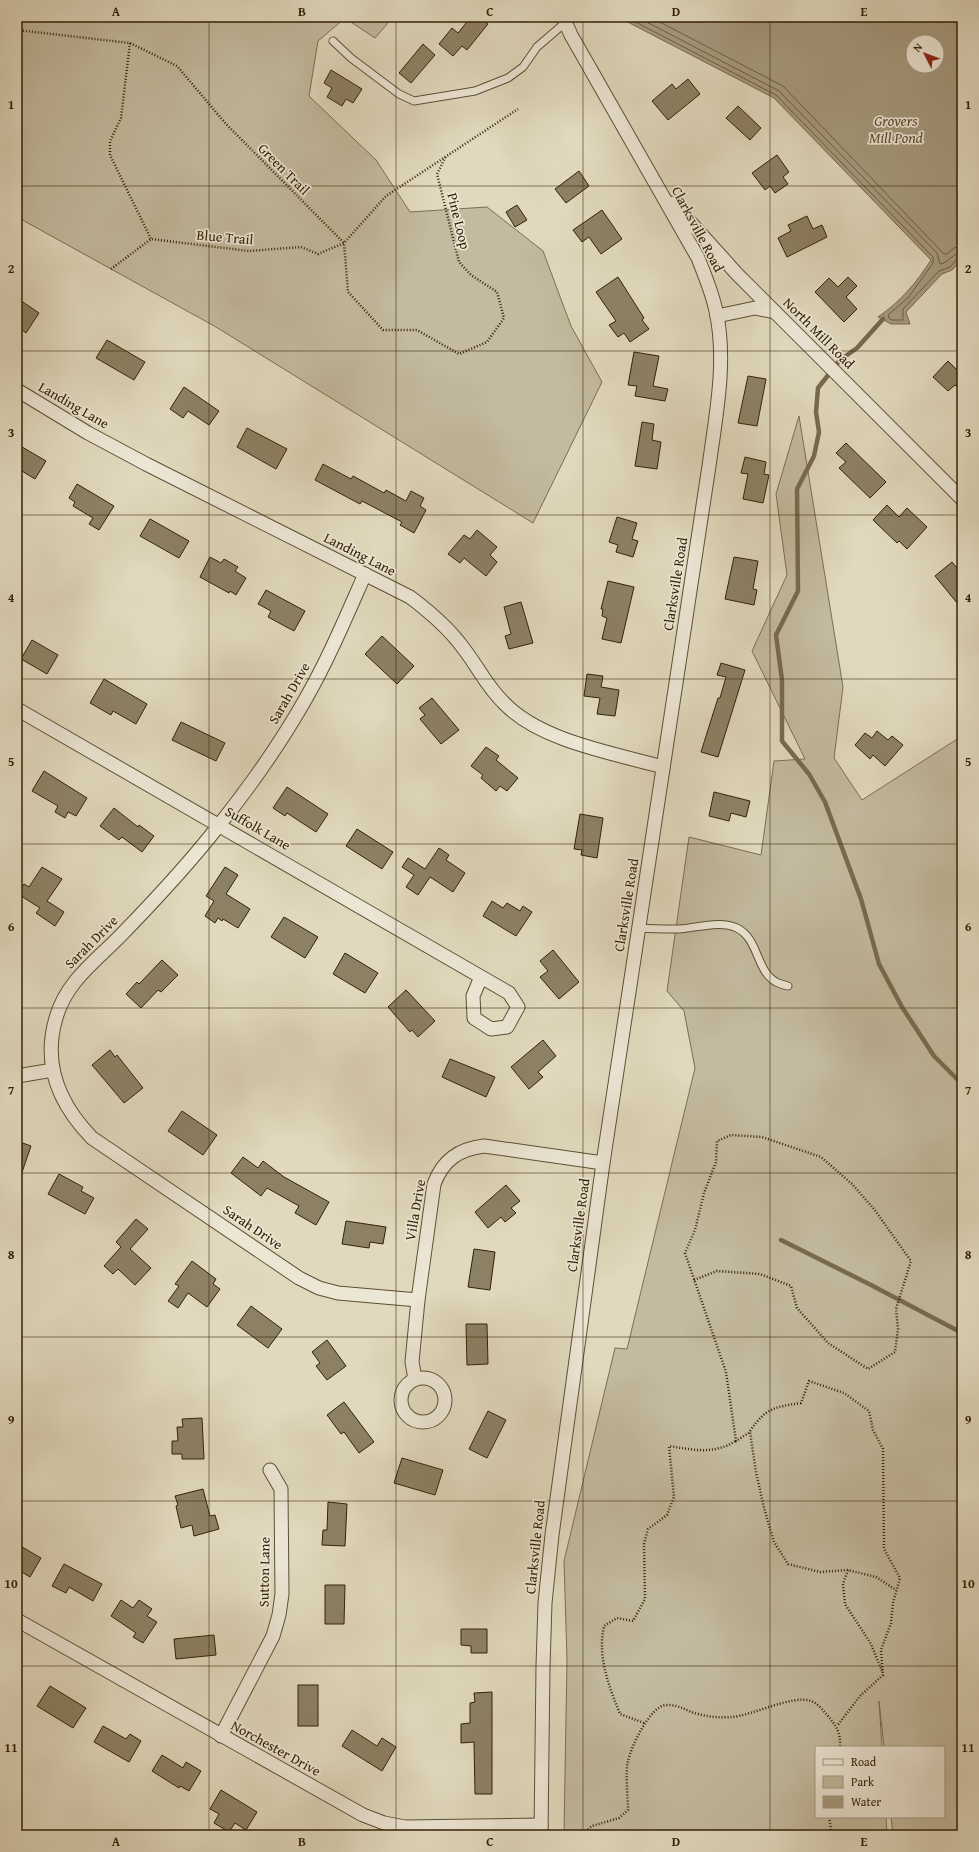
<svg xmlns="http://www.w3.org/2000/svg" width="979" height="1852" font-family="'Gentium Book Plus',serif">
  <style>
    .green { fill: #c3ba9f; stroke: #7b6e52 }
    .water { fill: #a69a7f; stroke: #786a4e; fill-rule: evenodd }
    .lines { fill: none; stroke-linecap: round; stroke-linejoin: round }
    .shore { stroke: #6c5e42; stroke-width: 1 }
    .stream { stroke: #786a4e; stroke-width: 4.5 }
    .building { fill: #8d8165; stroke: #332105 }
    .lane-casing { stroke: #5e4f33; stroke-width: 9 }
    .street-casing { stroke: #5e4f33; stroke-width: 15 }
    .path { stroke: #332105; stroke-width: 2.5; stroke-dasharray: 1 2; stroke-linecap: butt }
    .lane { stroke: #ece6d5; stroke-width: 7 }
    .street { stroke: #ece6d5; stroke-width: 13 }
    .grid { fill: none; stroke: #332105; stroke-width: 1; stroke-opacity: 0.55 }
    .labels { text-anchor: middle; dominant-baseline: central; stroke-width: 3.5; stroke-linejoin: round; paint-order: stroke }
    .street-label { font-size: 14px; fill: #332105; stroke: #ece6d5 }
    .water-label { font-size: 15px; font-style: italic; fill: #5b4b30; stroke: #ece6d5 }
    .neatline { fill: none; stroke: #332105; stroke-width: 1.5 }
    .grid-label { font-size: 13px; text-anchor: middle; font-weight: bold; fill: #332105 }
  </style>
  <rect width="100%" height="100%" fill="#e1d9be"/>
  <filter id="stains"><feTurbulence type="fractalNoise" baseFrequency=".005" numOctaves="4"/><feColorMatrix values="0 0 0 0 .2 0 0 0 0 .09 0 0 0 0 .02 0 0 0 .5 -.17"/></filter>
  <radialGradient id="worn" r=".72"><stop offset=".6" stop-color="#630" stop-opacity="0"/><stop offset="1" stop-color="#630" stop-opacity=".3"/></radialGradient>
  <g class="green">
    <path d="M17,17H393L375,38L345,18L318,41L309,96L376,160L410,212L487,207L543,251L571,326L602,382L533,523L216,327L17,217Z"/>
    <path d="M799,416L843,687L834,758L862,800L962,736V1835H893L891,1817H944V1747H884L879,1701L882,1747H816V1817H886L887,1835H564L567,1659L564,1561L615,1348L627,1349L695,1068L684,1011L667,991L689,837L761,855L774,761L805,759L752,651L787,575L776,494Z"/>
  </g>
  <path class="water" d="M618,17H962V260L952,270L942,274L906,312L910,324H891L878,317C900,302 917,282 931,260L774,98ZM913,42H937V66H913Z"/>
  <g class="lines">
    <g class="shore">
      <path d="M626,17L776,95L933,257V263L908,298L888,315L889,318L892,320H903V309L939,271L950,267L958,258L962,257"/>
      <path d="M637,17L779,91L937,253L940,264C949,263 952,253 962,252"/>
      <path d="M650,17L783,86L944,254H947L954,248L962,246"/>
    </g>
    <g class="stream">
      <path d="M883,319L857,348L840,360L818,388L816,412L819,432L814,456L797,489L798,591L776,635L782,680V741L809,774L825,802L861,899L879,964L902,1007L934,1056L962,1084"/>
      <path d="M781,1240L871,1285L962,1333"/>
    </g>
  </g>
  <g class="building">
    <path d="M471,17H480L488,24L467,50L462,46L453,56L439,44L452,28L458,33Z"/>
    <path d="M423,44L435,55L411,83L399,73Z"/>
    <path d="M331,70L362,89L353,103L346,99L342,106L327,97L332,88L324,83Z"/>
    <path d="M688,79L700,94L668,120L652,101L672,84L676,89Z"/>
    <path d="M738,106L761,128L750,140L726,118Z"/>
    <path d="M777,155L789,172L783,177L788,184L775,193L770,186L765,190L752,173Z"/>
    <path d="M579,171L589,186L566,203L555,189Z"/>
    <path d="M517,205L527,220L515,227L506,212Z"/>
    <path d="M602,210L622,239L601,254L589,237L582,242L573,230Z"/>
    <path d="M807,216L813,229L822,225L827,237L787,257L778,238L791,231L788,225Z"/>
    <path d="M618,277L644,318L642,320L649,329L630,342L624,333L618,337L609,325L616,321L596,292Z"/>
    <path d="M848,277L857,286L846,297L857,309L844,322L815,292L829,278L838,287Z"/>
    <path d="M17,298L39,313L26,333L17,326Z"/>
    <path d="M107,340L145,362L134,380L96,358Z"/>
    <path d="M634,352L659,356L653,386L668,389L665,401L635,396L637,386L628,385Z"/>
    <path d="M948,361L962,375V392L955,385L948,391L933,377Z"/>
    <path d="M748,376L766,379L757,426L738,423Z"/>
    <path d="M184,387L219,411L209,425L188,411L183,418L170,409Z"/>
    <path d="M642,422L654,424L652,440L661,442L657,469L635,466Z"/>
    <path d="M247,428L287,449L276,469L237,447Z"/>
    <path d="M846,443L886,482L870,498L839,468L846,462L836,453Z"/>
    <path d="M17,444L46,461L35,479L17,468Z"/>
    <path d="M745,457L766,462L764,474L769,475L763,503L743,499L748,474L741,473Z"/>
    <path d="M323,464L351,479L353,476L384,493L386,490L406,501L411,491L424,498L420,506L426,510L414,533L400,525L402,522L362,501L360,504L315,480Z"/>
    <path d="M77,484L114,506L99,530L89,524L93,518L73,506L75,502L69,498Z"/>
    <path d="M887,505L899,517L907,508L927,527L907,549L899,541L897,543L873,520Z"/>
    <path d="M617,517L637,523L632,539L638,541L633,557L616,552L618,545L609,542Z"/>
    <path d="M150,519L189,541L179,558L140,536Z"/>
    <path d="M477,530L497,547L490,555L497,562L486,576L464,558L460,563L448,554L464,535L470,539Z"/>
    <path d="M210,557L221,563L224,559L238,567L235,571L246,578L236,595L230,591L229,593L200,577Z"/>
    <path d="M734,557L758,561L753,589L757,590L754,605L725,599Z"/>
    <path d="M952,562L962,574V609L935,576Z"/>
    <path d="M608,581L634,587L621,643L602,639L607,618L602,616L603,609H601Z"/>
    <path d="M266,590L305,611L294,631L268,617L271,611L258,604Z"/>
    <path d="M521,602L533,643L509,649L505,636L511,634L504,607Z"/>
    <path d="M382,636L414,666L397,684L365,654Z"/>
    <path d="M32,640L58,655L47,674L21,659Z"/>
    <path d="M721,663L745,670L718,757L701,752L718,698H720L726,677L717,675Z"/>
    <path d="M587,674L603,676L601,687L619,690L615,716L597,714L600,698L584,696Z"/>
    <path d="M104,679L147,704L136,724L113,711L111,715L90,703Z"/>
    <path d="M432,698L459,730L441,744L420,719L425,715L419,708Z"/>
    <path d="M181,722L225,743L216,761L172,740Z"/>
    <path d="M877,731L888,740L892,736L903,745L885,766L873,755L870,759L855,745L865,733L872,738Z"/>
    <path d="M486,747L499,756L496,760L518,778L507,791L500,786L496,791L481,778L483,775L471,766Z"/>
    <path d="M44,771L87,798L76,816L68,812L65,818L55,812L58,806L32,791Z"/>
    <path d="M287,787L328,814L316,832L287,813L285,816L273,808Z"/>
    <path d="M714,792L750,801L746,817L731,813L729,821L709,816Z"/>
    <path d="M114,808L138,827L139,825L154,836L142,852L122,837L119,840L100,826Z"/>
    <path d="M580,814L603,818L597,858L581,855L582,850L574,849Z"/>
    <path d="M357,829L393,852L382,869L346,846Z"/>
    <path d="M439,848L449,855L446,860L465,873L453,892L430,877L418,895L406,887L414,875L402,867L408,858L425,869Z"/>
    <path d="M42,867L62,879L47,901L64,912L55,926L36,913L40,908L18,894L24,884L29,887Z"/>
    <path d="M225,867L238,875L226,894L250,909L238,928L223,919L222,921L218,918L215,923L205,916L214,901L206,896Z"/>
    <path d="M492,901L503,908L507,903L520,911L523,906L532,912L516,936L483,916Z"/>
    <path d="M284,917L318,937L305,958L271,937Z"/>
    <path d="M553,950L579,982L559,999L540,977L548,971L540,961Z"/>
    <path d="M345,953L378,973L365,993L333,974Z"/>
    <path d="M162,960L178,975L161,992L158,990L141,1008L126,994L137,982L139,984Z"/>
    <path d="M406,990L435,1021L418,1037L412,1030L410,1032L388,1007Z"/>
    <path d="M543,1040L556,1056L538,1072L543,1077L529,1089L511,1067Z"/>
    <path d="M110,1050L115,1057L117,1055L143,1088L124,1103L92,1065Z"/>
    <path d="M450,1059L495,1077L486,1097L442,1077Z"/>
    <path d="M182,1111L217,1135L203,1155L168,1131Z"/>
    <path d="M17,1141L31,1146L19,1181H17Z"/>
    <path d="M243,1157L258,1168L263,1161L284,1177L329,1202L316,1225L295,1213L299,1206L267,1188L261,1196L231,1173Z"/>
    <path d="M59,1174L83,1187L81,1191L94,1198L85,1214L48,1194Z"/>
    <path d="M506,1185L520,1201L511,1208L516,1213L505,1222L501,1217L488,1228L475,1212Z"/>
    <path d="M136,1219L148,1229L130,1249L151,1268L135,1285L118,1269L113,1274L104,1266L121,1247L116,1242Z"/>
    <path d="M346,1221L386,1227L383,1244L370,1242L369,1248L342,1244Z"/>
    <path d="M474,1249L495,1252L490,1290L468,1287Z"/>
    <path d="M192,1261L216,1279L213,1284L220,1289L207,1307L188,1293L178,1308L168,1301L179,1286L175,1284Z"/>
    <path d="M251,1306L282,1329L268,1348L237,1325Z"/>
    <path d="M466,1324H487L488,1364L467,1365Z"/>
    <path d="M327,1340L346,1366L327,1380L316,1366L320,1363L312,1352Z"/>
    <path d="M344,1402L374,1442L359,1453L344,1432L341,1434L327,1415Z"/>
    <path d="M488,1411L506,1420L487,1458L469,1449Z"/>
    <path d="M202,1418L204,1459H182V1454H172V1441H178L177,1427H183L182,1419Z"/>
    <path d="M402,1458L443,1470L435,1495L394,1483Z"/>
    <path d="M203,1489L210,1516L215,1515L219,1529L194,1536L192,1525L181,1528L176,1506L178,1505L175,1496Z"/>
    <path d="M328,1502L347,1504L345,1546L322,1545L323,1530H327Z"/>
    <path d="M17,1544L41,1558L30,1577L17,1569Z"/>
    <path d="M64,1564L102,1584L93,1601L69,1587L66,1593L52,1586Z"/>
    <path d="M325,1585H345L344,1624H325Z"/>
    <path d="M121,1600L133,1608L139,1600L152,1609L147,1616L157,1622L143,1643L133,1637L136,1633L111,1616Z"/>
    <path d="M461,1629H487V1653H471V1646L461,1645Z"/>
    <path d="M214,1635L216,1655L176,1659L174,1639Z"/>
    <rect x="298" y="1685" width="20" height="41"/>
    <path d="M50,1686L86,1708L73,1728L37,1706Z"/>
    <path d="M492,1692V1794H475L474,1742L461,1743V1724L470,1723V1703L475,1702L474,1693Z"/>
    <path d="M103,1726L126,1739L130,1734L141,1741L129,1762L94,1742Z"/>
    <path d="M352,1730L377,1746L382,1738L396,1747L382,1771L342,1746Z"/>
    <path d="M162,1755L183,1768L186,1762L201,1771L189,1791L180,1786L179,1788L152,1771Z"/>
    <path d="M221,1790L257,1812L246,1830L235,1823L229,1832L214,1823L219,1814L210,1809Z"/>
  </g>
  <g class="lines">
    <defs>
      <g id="lane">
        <path d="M333,41L351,58L399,94L414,101L475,91L508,78L523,67L537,47L566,22"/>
        <path d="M639,928C652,929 665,929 679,929C697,928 720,920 737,928C759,939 756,971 776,982C780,984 784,985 788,986"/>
      </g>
      <g id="street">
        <path d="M673,203L737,274L962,499"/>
        <path d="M717,316L755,308L775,312"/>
        <path d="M17,390L88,433L146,464L410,597C430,612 449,628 464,649C478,667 487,687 504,703C540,741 613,753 663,767"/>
        <path d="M365,574C346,617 328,660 305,700C280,744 251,785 220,824C191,861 158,897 125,931C99,959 67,979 56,1018C42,1065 60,1105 92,1138L299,1278L319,1288L338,1293L418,1300"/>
        <path d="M17,709L509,993L518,1007L507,1027L491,1029L474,1018L473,996L481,977"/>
        <path d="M17,1076L53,1070"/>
        <circle cx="423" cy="1400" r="22"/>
        <path d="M415,1379L412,1362L418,1300L434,1184C443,1160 459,1149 484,1146L603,1163"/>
        <path d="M17,1620L363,1815L384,1823L405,1827L541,1825"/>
        <path d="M221,1736L273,1636L279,1615L282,1594L281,1489L270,1470"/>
        <path d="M541,1835L543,1666L545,1603L552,1535L603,1163L709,466C716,415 727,361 716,311C712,292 705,276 698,258L571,35L563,17"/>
      </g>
    </defs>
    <use href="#lane" class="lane-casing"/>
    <use href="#street" class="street-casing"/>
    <g class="path">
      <path d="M17,30L130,43L177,66L226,124L344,243L386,196L518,109"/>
      <path d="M130,43L121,118L110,141V155L151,239"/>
      <path d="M111,269L151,239L249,251L301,247L318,254L344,243L348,292L383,330H417L459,354L487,342L504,318L497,292L471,275L459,262L437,174L446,156"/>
      <path d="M694,1280L717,1271L760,1274L791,1286L797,1308L828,1343L868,1369L895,1352L898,1329L896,1309L911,1261L874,1209L852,1184L821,1157L762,1137L731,1135L717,1141L716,1162L704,1193L695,1230L685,1253L726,1372L736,1441L750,1432L756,1472L764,1508L774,1542L788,1564L820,1572L848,1570L876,1577L896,1590"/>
      <path d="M750,1431C766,1408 774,1407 801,1403L809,1381L844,1393L869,1411L873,1430L883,1449L884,1549L900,1578L893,1603L891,1623L881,1650L883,1675L860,1696L837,1726"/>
      <path d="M848,1570L843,1584L845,1604L871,1644L882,1671"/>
      <path d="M644,1723L620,1714C609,1686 597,1657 604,1626L617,1618L633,1621L645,1599L644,1544L648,1529L667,1515L674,1497L669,1446C694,1450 715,1455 737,1440"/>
      <path d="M829,1817L832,1835"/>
      <path d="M581,1835L592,1826L619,1818L628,1810C628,1797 625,1773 628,1761C631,1747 650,1706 666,1705C682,1705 685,1711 698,1714C709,1717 720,1718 731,1717C752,1716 793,1694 811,1701C817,1703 823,1710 827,1715C836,1725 841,1733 840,1747"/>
    </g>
    <use href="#lane" class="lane"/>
    <use href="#street" class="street"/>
  </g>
  <path class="grid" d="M209,17V1835M396,17V1835M583,17V1835M770,17V1835M17,186H962M17,351H962M17,515H962M17,679H962M17,844H962M17,1008H962M17,1173H962M17,1337H962M17,1501H962M17,1666H962"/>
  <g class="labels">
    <g class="street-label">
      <text transform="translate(284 169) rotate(45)">Green Trail</text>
      <text transform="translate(459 221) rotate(76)">Pine Loop</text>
      <text transform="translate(698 229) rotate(62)">Clarksville Road</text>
      <text transform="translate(225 237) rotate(5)">Blue Trail</text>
      <text transform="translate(819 333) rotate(45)">North Mill Road</text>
      <text transform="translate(74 405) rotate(30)">Landing Lane</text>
      <text transform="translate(360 554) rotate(27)">Landing Lane</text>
      <text transform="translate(675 584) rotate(-81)">Clarksville Road</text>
      <text transform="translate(289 693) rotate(-60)">Sarah Drive</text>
      <text transform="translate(258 828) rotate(30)">Suffolk Lane</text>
      <text transform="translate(626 905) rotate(-81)">Clarksville Road</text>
      <text transform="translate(91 942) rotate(-45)">Sarah Drive</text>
      <text transform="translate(415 1210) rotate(-80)">Villa Drive</text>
      <text transform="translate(578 1225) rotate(-82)">Clarksville Road</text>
      <text transform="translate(253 1227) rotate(34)">Sarah Drive</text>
      <text transform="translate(535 1547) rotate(-84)">Clarksville Road</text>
      <text transform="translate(264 1572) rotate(-89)">Sutton Lane</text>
      <text transform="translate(276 1748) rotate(29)">Norchester Drive</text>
    </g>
    <g class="water-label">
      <text x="896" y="120">Grovers<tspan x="896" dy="17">Mill Pond</tspan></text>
    </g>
  </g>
  <rect width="979" height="1852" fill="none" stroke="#e1d9be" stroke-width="44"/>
  <rect x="815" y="1746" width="130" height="72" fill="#ece6d5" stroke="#a29782"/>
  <rect x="823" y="1759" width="20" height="6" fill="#ece6d5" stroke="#a29782"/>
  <text x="851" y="1766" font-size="12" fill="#332105">Road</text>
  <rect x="823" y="1776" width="20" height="12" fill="#c3ba9f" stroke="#a29782"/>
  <text x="851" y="1786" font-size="12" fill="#332105">Park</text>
  <rect x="823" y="1796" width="20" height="12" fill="#a69a7f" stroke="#a29782"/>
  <text x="851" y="1806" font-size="12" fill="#332105">Water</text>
  <g transform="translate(925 54) rotate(312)"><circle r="19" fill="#ece6d5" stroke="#a29782"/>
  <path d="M0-3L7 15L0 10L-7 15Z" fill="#8f2418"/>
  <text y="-6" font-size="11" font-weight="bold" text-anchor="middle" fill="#332105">N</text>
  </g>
  <rect x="22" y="22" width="935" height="1808" class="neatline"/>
  <g class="grid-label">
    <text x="116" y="16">A</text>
    <text x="302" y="16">B</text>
    <text x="490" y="16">C</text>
    <text x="676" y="16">D</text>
    <text x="864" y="16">E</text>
    <text x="11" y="109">1</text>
    <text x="968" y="109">1</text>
    <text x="11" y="273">2</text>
    <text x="968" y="273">2</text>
    <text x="11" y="437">3</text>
    <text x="968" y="437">3</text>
    <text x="11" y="602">4</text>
    <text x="968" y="602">4</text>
    <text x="11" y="766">5</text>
    <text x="968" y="766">5</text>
    <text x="11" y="931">6</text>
    <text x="968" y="931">6</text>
    <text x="11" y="1095">7</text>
    <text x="968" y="1095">7</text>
    <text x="11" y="1259">8</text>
    <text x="968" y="1259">8</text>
    <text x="11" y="1424">9</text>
    <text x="968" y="1424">9</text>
    <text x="11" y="1588">10</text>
    <text x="968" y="1588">10</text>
    <text x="11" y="1752">11</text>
    <text x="968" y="1752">11</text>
    <text x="116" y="1846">A</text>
    <text x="302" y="1846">B</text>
    <text x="490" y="1846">C</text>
    <text x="676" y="1846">D</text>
    <text x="864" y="1846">E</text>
  </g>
  <rect width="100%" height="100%" filter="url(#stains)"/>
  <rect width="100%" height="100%" fill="url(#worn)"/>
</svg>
